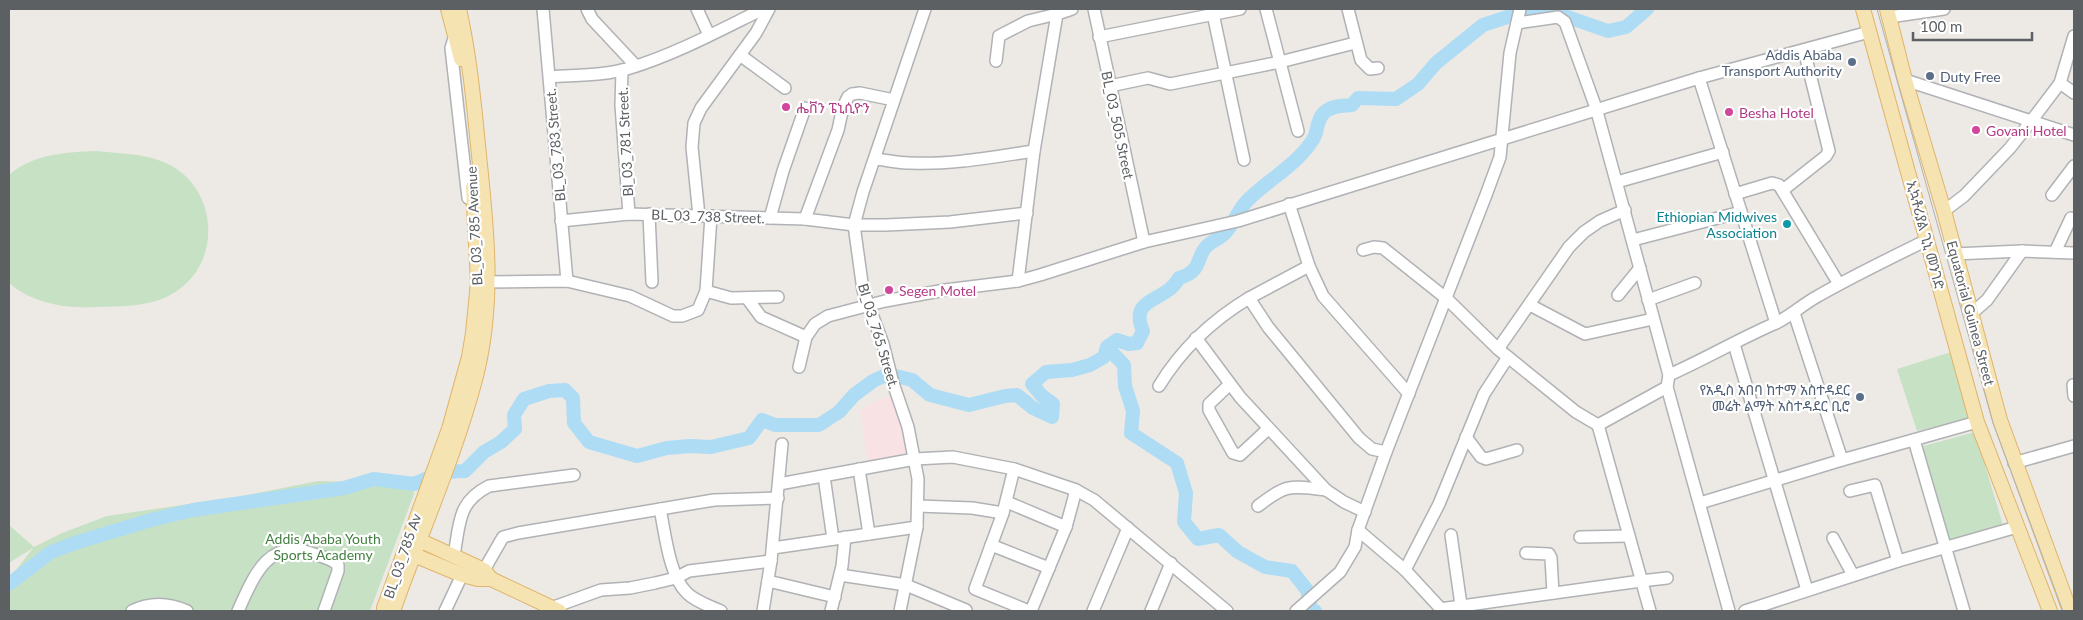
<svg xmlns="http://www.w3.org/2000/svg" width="2083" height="620" font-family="Lato,'Noto Sans Ethiopic',sans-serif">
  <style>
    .medical { fill: #f8e2e3 }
    .green { fill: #c7e1c4 }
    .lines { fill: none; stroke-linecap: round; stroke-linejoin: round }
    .river { stroke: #addcf4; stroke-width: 14 }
    .minor-casing { stroke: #b0b2b5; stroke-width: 14 }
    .major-casing { stroke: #e0b46b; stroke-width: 16 }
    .minor { stroke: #fff; stroke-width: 11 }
    .major { stroke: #f5e4b2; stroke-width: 14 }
    .tram { stroke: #b2b3b3; stroke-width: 1 }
    .service-dot { fill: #5c6f8a; stroke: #fff; stroke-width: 2 }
    .hotel-dot { fill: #d1479c; stroke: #fff; stroke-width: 2 }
    .culture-dot { fill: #0f9aa8; stroke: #fff; stroke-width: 2 }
    .labels { text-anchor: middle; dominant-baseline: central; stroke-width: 4.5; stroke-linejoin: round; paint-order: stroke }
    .service-label { font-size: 14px; fill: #4e5e75; stroke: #fff; text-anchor: end }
    .hotel-label { font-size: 14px; fill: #b23c85; stroke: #fff; text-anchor: start }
    .street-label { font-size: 14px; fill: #5c6063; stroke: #fff }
    .culture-label { font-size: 14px; fill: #0d838f; stroke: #fff; text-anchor: end }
    .park-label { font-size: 14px; fill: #427f3f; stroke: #fff }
  </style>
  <rect width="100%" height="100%" fill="#edeae5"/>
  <path class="medical" d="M894,394L912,455L868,465L860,410L878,400Z"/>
  <g class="green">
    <path d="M97,151C120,154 146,153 168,164C219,189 223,265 172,294C150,307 123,306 98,307C68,309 33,304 9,283V175C33,154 66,152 97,151Z"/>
    <path d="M1951,352L1969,419L1917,431L1897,369Z"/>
    <path d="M1975,432L2003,525L1947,542L1920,447Z"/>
    <path d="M378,478L413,487L414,494L370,611H9V578L13,574L33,548L9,563V525L34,547L62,533L107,516L237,497L318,481L352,482Z"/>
  </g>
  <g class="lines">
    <g class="river">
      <path d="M1107,347L1124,365L1125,386L1133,411L1131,433L1177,463L1186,493L1184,522L1198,539L1219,535L1238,552L1265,567L1292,571L1307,590L1311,610L1315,611"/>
      <path d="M9,584L51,552L78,542L151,520L193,510L344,488L374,479L414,484L442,472L465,471L484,452L501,442L515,429L514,415L524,399L549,391L565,390L573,398L574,423L589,442L637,456L667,448L690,446L711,447L749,438L762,420L775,425H819L839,412L854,395L873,381L888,374L912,380L930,395L969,405L1005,396L1017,395L1033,408L1052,417L1053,404L1042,396L1032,384L1046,372L1072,370L1090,365L1104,357L1107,347L1117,340L1129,344L1137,343L1143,331C1128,296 1166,303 1179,278C1204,271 1195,256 1208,245C1214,240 1221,238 1226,232C1235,222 1239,207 1250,198C1270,179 1297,164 1312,141C1319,133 1315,119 1326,111C1334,105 1343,106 1352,105L1358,98L1396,99L1418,84L1436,63L1483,25L1529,10L1559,14L1608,31L1626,27L1647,9"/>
    </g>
    <defs>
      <g id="minor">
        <path d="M543,9L567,281"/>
        <path d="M587,9L592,19L636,66"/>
        <path d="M697,9L709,35"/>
        <path d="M1094,9L1144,242"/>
        <path d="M1212,9L1244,160"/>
        <path d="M1266,9L1298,131"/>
        <path d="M1348,9L1361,60L1370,69L1378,68"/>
        <path d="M1889,17L1944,9"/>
        <path d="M1517,23L1558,17L1565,22L1596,108L1669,375L1667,387L1729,611"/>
        <path d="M455,35L451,48L468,198"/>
        <path d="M1099,37L1240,9"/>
        <path d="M740,55L785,88"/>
        <path d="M996,61L999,36L1028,21L1057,14"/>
        <path d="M622,70L621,105L629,214"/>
        <path d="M550,77C576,75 604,76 630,68C676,54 720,30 763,9"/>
        <path d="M1905,80L2074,135"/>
        <path d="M2060,83L2074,93"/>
        <path d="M1110,86L1148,78L1170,84L1280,62L1355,43"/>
        <path d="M875,159C886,160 898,163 910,163C951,165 993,157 1034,151"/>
        <path d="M1617,182L1723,152"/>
        <path d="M1783,190L1826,156L1829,151L1804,50"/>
        <path d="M1735,194L1772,183L1779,185L1839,284"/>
        <path d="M2052,195L2074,166"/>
        <path d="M1289,204L1309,266L1323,296L1409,394"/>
        <path d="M1944,211L1964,196L2010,148L2032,120L2060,83L2074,36"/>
        <path d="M649,214L652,282"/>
        <path d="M699,216L692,147L694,123L701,108L756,33L769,9"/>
        <path d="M770,218L783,171L805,108"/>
        <path d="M805,219L838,130L843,107L848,97L852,94L860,93L894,100"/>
        <path d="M561,221L629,214L805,219L854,225H886L950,222L1027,213"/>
        <path d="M1633,240L1741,212"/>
        <path d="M1363,250L1374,247L1383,248L1447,299L1498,349L1576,412L1598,425L1650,611"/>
        <path d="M2055,252L2071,218"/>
        <path d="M1954,254L2022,251L2074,253"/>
        <path d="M1018,281L1034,151L1057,14L1072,9"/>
        <path d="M479,282L567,281L630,296L673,316H682L698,310L706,291L711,216"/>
        <path d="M706,291L731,298L778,297"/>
        <path d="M1618,295L1640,268"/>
        <path d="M747,298L761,317L806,337"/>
        <path d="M1249,298L1309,266"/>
        <path d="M1648,300L1695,283"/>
        <path d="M1530,305L1585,334L1653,319"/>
        <path d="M1794,313L1842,460"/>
        <path d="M1971,314L1987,300L2022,251"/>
        <path d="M1776,323C1791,316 1803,304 1818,296C1853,276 1890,258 1927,240"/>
        <path d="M1196,338L1240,397L1326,490L1344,502L1365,512"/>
        <path d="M1734,344L1807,590"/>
        <path d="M1498,349L1569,247L1584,232L1600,221L1625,210"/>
        <path d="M799,367L806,337L815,324L828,316L885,301L945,290L1018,281L1040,275L1144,242L1238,221L1699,78L1869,32"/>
        <path d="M1669,375C1705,359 1739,339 1776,323L1699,78"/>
        <path d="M1230,384L1209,404V410L1233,453L1240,455L1268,429"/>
        <path d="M2073,385L2074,396"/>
        <path d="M1159,386C1182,348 1211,321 1249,298L1268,327L1359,438L1372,449L1386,452"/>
        <path d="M1598,425L1667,387"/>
        <path d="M1466,437L1481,457L1486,459L1517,450"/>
        <path d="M1914,440L1964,611"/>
        <path d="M2014,463L2074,446"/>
        <path d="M859,469L869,534"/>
        <path d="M1014,469L1003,513L975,589L1029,611"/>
        <path d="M824,476L833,539"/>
        <path d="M779,484L915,459L953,457L1014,469L1076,490L1094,500L1227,611"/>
        <path d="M1850,491L1875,485L1898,561"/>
        <path d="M1007,502L1066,527"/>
        <path d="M1700,503L1842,460L1977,422"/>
        <path d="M918,506L972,508L1003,513"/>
        <path d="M1258,506C1287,483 1291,486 1326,490"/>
        <path d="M660,509C665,532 669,576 687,593C696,602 710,606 721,611"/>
        <path d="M1358,530L1405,570L1443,611"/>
        <path d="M1451,535L1461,605"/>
        <path d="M1580,537L1629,536"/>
        <path d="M1833,538L1853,575"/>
        <path d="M991,545L1049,568"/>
        <path d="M773,548L917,527"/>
        <path d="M1526,553L1549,554L1551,558L1553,593"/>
        <path d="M454,555C460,524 457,502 489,486L574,475"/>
        <path d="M484,570L503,537L518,533L714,500L778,498"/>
        <path d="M1405,570L1439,504L1484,394L1508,357"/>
        <path d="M840,575L906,585L966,610"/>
        <path d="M768,581L835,597"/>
        <path d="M1641,581L1667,578"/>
        <path d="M1440,609L1641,581"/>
        <path d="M132,611C150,602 169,603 187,611"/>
        <path d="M238,611C253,578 268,536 314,554C322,557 331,558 338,565V571L324,611"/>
        <path d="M445,611L462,575"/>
        <path d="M550,611L551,608L601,590L630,588L655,583L676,578L689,571L771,561"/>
        <path d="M763,611L771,561L782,444"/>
        <path d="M831,611L842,566L845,537"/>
        <path d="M900,611L917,527L918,479L908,427L893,383L883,344L863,290L854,225L863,192L925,9"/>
        <path d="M1031,611L1066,527L1076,490"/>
        <path d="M1093,611L1128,528"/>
        <path d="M1151,611L1171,563"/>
        <path d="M1296,611L1340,572L1355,547L1358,530L1386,452L1486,195L1500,157L1510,53L1520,9"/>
        <path d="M1745,611L1898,561L2017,527"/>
      </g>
      <g id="major">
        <path d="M448,9L461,59"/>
        <path d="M1863,9L1977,422L2050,611"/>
        <path d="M1887,9L1905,80L1944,211L2000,420L2070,611"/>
        <path d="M419,540L484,570L491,579"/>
        <path d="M414,555L462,575L478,579H491L559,611"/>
        <path d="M384,608L449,429L469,357L473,333L478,282L473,187"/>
        <path d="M393,611C420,534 454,459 475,380C495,305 487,230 479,155C474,105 470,58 459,9"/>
      </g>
    </defs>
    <use href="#minor" class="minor-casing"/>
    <use href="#major" class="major-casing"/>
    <use href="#minor" class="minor"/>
    <use href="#major" class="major"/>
    <path class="tram" d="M1877,9L1993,423L2063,611"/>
  </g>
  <g class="service-dot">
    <circle cx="1852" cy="62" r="5"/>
    <circle cx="1930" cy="76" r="5"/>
    <circle cx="1860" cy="397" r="5"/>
  </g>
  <g class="hotel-dot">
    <circle cx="786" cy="107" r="5"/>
    <circle cx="1729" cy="112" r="5"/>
    <circle cx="1976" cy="130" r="5"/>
    <circle cx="889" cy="290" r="5"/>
  </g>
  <circle class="culture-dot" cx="1787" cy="224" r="5"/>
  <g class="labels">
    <g class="service-label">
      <text x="1842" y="54">Addis Ababa<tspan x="1842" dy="16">Transport Authority</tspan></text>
      <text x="1940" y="76" text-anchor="start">Duty Free</text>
      <text x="1850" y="389">የአዲስ አበባ ከተማ አስተዳደር<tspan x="1850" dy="16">መሬት ልማት አስተዳደር ቢሮ</tspan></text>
    </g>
    <g class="hotel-label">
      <text x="796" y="107">ሔቨን ፔኒሲዮን</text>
      <text x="1739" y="112">Besha Hotel</text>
      <text x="1986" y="130">Govani Hotel</text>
      <text x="899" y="290">Segen Motel</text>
    </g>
    <g class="street-label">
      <text transform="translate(1118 125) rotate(78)">BL_03_505 Street</text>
      <text transform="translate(625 142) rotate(-93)">Bl_03_781 Street.</text>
      <text transform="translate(555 145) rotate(-95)">BL_03_783 Street.</text>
      <text transform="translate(708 216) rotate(2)">BL_03_738 Street.</text>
      <text transform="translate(474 226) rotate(-93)">BL_03_785 Avenue</text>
      <text transform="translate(1926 235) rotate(75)">ኢኳቶሪያል ጊኒ መንገድ</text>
      <text transform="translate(1971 313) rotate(75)">Equatorial Guinea Street</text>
      <text transform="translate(879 336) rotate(73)">Bl_03_765 Street.</text>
      <text transform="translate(402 556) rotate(-71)">BL_03_785 Av</text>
    </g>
    <g class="culture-label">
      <text x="1777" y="216">Ethiopian Midwives<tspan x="1777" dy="16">Association</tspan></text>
    </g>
    <g class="park-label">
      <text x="323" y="538">Addis Ababa Youth<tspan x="323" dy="16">Sports Academy</tspan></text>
    </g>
  </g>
  <rect width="2083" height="620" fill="none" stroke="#5c6063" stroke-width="20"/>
  <path d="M1913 32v8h119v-8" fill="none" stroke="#5c6063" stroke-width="2.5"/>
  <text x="1920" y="32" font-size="15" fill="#5c6063" stroke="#ffffff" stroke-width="4" paint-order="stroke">100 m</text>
</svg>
